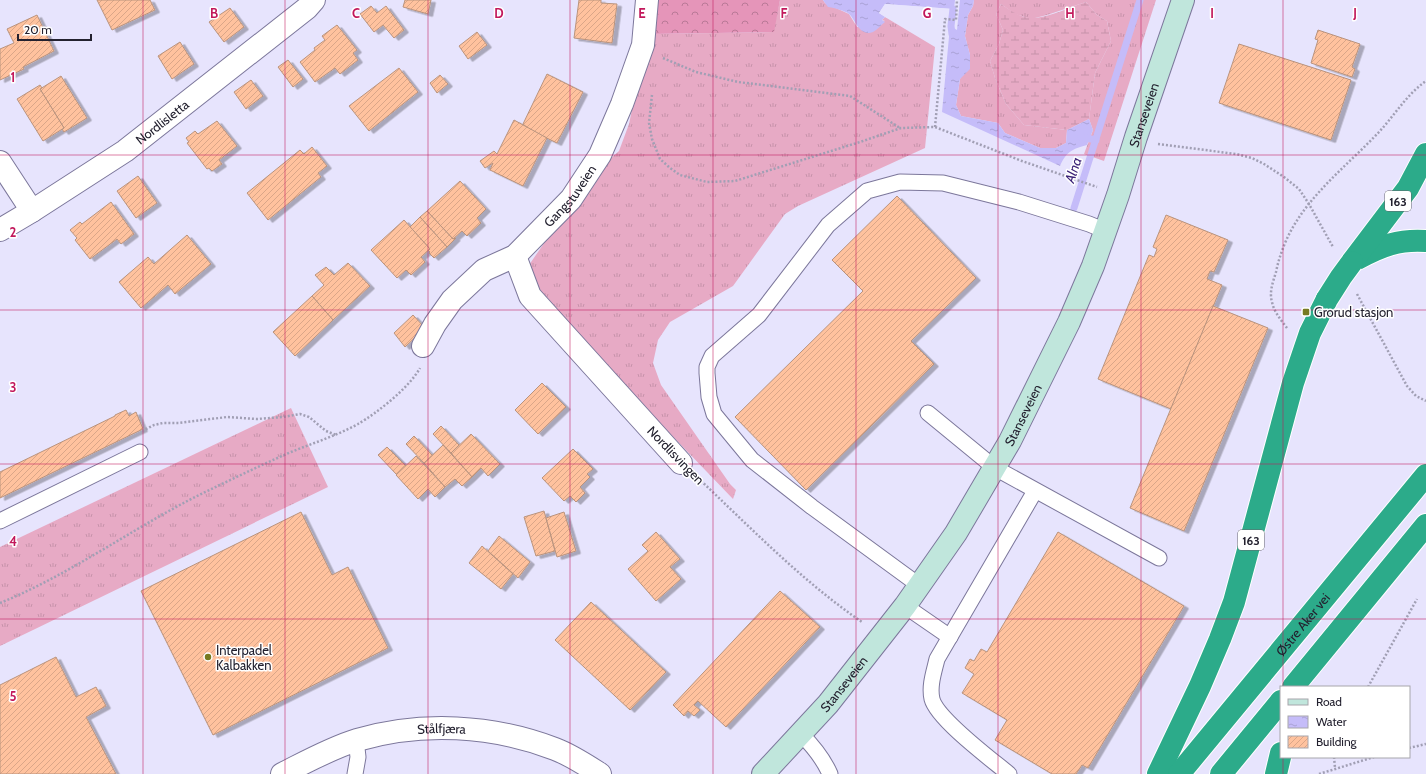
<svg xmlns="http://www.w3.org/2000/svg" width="1426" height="774" font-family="Cabin,sans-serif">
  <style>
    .grass { fill: url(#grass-tufts) }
    .forest { fill: url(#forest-crowns) }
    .wetland { fill: url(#wetland-marsh) }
    .water { fill: url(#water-ripples) }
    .pier { fill: #e7e4fd }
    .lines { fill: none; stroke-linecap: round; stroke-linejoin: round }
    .stream { stroke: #c5bcf9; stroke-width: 7 }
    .building { fill: url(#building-hatch); stroke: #b9937d; filter: url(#shadow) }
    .lane-casing { stroke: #7c779b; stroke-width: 17 }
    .street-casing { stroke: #7c779b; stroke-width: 24 }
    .secondary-casing { stroke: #7c779b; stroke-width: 24 }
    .highway-casing { stroke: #fff; stroke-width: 24 }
    .path { stroke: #a19fb4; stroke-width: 2.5; stroke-dasharray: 2 2; stroke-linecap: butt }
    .lane { stroke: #fff; stroke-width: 15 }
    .street { stroke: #fff; stroke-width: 22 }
    .secondary { stroke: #c0e6dc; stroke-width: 22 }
    .highway { stroke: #2cab8a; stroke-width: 22 }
    .highway-bridge-casing { stroke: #fff; stroke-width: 24; stroke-linecap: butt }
    .highway-bridge { stroke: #2cab8a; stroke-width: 22 }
    .grid { fill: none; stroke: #c2185b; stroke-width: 1; stroke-opacity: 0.55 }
    .poi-dot { fill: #777a22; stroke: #fff; stroke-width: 1.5 }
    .labels { text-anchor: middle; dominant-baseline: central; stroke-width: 3; stroke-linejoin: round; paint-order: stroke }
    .shield { fill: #fff; stroke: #65646d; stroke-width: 1 }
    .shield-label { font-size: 12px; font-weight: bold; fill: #23212f }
    .street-label { font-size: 13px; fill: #23212f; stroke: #fff }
    .poi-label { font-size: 13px; fill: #23212f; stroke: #fff; text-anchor: start }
    .water-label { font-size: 14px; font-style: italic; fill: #3d2478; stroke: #fff }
    .grid-label { font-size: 13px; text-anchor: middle; font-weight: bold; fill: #c2185b; stroke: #fff; stroke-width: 3; stroke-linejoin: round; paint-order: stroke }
  </style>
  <defs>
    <pattern id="grass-tufts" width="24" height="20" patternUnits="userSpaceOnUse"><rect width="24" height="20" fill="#e7aac5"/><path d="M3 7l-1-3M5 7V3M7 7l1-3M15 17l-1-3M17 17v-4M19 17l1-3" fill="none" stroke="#c692aa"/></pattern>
    <pattern id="forest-crowns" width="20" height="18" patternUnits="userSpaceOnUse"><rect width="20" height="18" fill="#e595b9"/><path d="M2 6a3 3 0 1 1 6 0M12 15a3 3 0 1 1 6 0" fill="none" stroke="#b97997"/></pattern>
    <pattern id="wetland-marsh" width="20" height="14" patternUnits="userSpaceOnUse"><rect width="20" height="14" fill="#e7aac5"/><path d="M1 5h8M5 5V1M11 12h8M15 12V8" fill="none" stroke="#c692aa"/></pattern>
    <pattern id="water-ripples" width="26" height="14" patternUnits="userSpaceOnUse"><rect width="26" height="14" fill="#c5bcf9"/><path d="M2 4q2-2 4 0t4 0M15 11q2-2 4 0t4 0" fill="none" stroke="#a9a1d6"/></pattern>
    <pattern id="building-hatch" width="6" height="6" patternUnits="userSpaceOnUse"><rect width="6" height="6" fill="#ffc29e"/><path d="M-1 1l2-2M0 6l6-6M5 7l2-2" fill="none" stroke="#daa688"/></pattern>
    <filter id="shadow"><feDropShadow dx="4.5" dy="2.5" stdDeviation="0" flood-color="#0004"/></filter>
  </defs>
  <rect width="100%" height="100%" fill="#e7e4fd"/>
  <g class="grass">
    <path d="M780,0H823L825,3L849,14L857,27L885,21L882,20L885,17L935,47L925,148L798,206L785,214L733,286L670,322L658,340L653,363L661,385L730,484L736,490L733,499L580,340L544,299L533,279L529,265L558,223L602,166L619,151L629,124L642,61L652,34L773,32Z"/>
    <path d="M974,0H1156L1104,161L1084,154L1093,130L1089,119L1095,73L1111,41L1107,21L1097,15L1086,2L1047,15L1031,19L1015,14L1001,4L996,14L1003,30L999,44L990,61L995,78L1006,104L1024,125L1067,130L1066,143L1056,148H1040L1005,133L998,123L961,116L956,105L960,79L970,55L965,36L968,15L973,6Z"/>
    <path d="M291,408L328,487L0,646V547Z"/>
  </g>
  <path class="forest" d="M655,0H780L774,32L652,34Z"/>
  <path class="wetland" d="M1086,2L1097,15L1107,21L1111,41L1095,73L1089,119L1067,130L1024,125L1006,104L995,78L990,61L999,44L1003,30L996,14L1001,4C1010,10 1020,18 1032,18C1048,18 1070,7 1086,2Z"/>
  <g class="water">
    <path d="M823,0H955L954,9L885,4L879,13L885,17L882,20L885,22C881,25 877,30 873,32C859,37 856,20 849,14C846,11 832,7 828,7Z"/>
    <path d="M960,0H974L973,6L968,15L965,36L970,55V69L960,79L956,105L961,116L998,123L1005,133L1040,148H1056L1066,143L1067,130L1089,119L1093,130L1087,145C1072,149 1066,152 1060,166L942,112L950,26L957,30Z"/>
  </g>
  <path class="pier" d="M885,4L952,9V11L886,6L882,13L886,15L887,18L879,13Z"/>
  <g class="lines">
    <g class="stream">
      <path d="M952,34L951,26L953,9"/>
      <path d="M1081,137L1096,140"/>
      <path d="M1074,208L1140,0"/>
    </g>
  </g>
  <g class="building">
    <path d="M97,0H150L155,10L112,30Z"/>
    <path d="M405,0H431L428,14L403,7Z"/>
    <path d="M579,0H601V3L617,4L612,43L574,38Z"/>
    <path d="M371,6L377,13L386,6L404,30L394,38L383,25L374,32L360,14Z"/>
    <path d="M230,8L244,27L224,42L209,22Z"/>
    <path d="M37,15L54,51L23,67L24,69L0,80V49L14,43L7,29Z"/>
    <path d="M337,25L357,50L353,53L358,60L340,74L335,68L315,82L300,62L315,50L314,48L325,40L322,36Z"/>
    <path d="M1318,30L1360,44L1352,67L1355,69L1352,77L1311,63L1318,40L1315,39Z"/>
    <path d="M477,32L487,45L468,59L459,46Z"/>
    <path d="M180,42L194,64L172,79L158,56Z"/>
    <path d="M1239,44L1351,80L1331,140L1219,103Z"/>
    <path d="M288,60L303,79L293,87L278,67Z"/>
    <path d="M399,68L418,92L369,131L349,106Z"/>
    <path d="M547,74L583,92L557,143L530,130L523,124Z"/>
    <path d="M440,75L448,84L437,93L430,83Z"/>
    <path d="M61,76L87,118L64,132L62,129L64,128L40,89Z"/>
    <path d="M251,80L263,96L246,109L234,92Z"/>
    <path d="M40,85L42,88L40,89L64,128L43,141L17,99Z"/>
    <path d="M514,120L547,138L523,186L490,170L493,163L485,168L480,161L494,151L497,154Z"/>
    <path d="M217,121L237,146L219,160L222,164L212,171L209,168L207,169L187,143L189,142L186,138L195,131L198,134Z"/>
    <path d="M312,147L327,166L318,173L321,177L268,220L247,193L300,150L304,154Z"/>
    <path d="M138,176L157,203L136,218L117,191Z"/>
    <path d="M460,181L486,209L477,218L481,223L467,236L462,231L453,239L427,211Z"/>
    <path d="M897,196L976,278L911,341L934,364L806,490L735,417L863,291L832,260Z"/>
    <path d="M111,202L134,234L121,244L117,239L90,259L75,240L77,238L70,230L80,222L82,224Z"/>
    <path d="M427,211L453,239L456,238L447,247L420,217Z"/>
    <path d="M1166,215L1228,240L1214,272L1210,271L1207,279L1222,285L1171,409L1098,379L1149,255L1154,257L1157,249L1153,247Z"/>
    <path d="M420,217L447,247L434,258L429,253L430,252L428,250L430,249L410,227Z"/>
    <path d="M404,220L430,249L421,257L425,262L411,275L406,270L397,278L371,250Z"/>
    <path d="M187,235L211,264L175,294L168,285L141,308L119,282L148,257L154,264Z"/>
    <path d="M348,263L370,286L333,320L312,296L324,285L315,275L326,267L334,275Z"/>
    <path d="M312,296L333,320L295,356L273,332Z"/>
    <path d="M1213,306L1268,328L1184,531L1130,508Z"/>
    <path d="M413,315L425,328L405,347L394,333Z"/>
    <path d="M542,383L566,407L538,434L515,410Z"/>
    <path d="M126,410L129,416L136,412L143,429L0,498V472L115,416V415Z"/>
    <path d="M441,426L459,445L451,453L433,434Z"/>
    <path d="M471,434L500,464L488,476L481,468L472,477L451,453Z"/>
    <path d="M414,436L433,456L424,463L406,444Z"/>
    <path d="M443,445L472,477L462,486L455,479L445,487L424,463Z"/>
    <path d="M387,447L406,466L397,475L378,455Z"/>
    <path d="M573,449L593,469L587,474L590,477L580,487L585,493L576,502L570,496L564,501L542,478Z"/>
    <path d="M416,456L445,487L435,497L428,489L418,499L396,475Z"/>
    <path d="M544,511L555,551L536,556L524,517Z"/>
    <path d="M301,512L332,575L348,567L388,648L213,735L141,591Z"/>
    <path d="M564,512L576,551L557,557L546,518Z"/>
    <path d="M656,532L680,559L670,567L681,579L656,601L628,569L648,551L642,545Z"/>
    <path d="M1058,532L1184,606L1088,768L1082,765L1076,774H1052L995,740L1007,720L962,693L974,674L965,668L970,659L974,661L981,649L987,652Z"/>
    <path d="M499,536L530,562L518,578L488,551Z"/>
    <path d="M482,546L513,574L501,589L469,563Z"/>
    <path d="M780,591L820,627L726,727L698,701L694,705L700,710L694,716L688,711L684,716L673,705Z"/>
    <path d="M591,602L666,672L630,710L555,640Z"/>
    <path d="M56,657L76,697L96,687L106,706L86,717L116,774H0V685Z"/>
  </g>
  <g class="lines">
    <defs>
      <g id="lane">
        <path d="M928,413L995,468L1159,558"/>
        <path d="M0,521L140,452"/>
        <path d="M920,586L812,507L752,460L714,414L709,397L707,373V367L712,356L759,315L828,225L867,191L900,182L943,183L1019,202L1089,224L1106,231"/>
        <path d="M905,606L950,637"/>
        <path d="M801,734C813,746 823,758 830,774"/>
        <path d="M355,774L358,757L356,740"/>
        <path d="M1009,774C992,760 937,719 932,699C929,686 934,672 937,659L1035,491"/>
      </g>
      <g id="street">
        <path d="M0,162L32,211"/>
        <path id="s1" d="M0,230L32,211L125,151L307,8L314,0"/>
        <path d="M515,256L530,296L681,463"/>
        <path id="s2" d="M423,346L435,324L452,300L484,270L515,256L571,199L600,155L622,104L643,45L647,0"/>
        <path id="s3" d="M282,774C306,762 331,748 357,740C422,721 492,725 555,749C571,755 586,765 600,774"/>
      </g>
      <g id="secondary">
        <path id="s4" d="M763,774L828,704L905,606L956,533L1010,441L1069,322L1093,266L1118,195L1136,137L1183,0"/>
      </g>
      <g id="highway">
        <path d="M1357,259C1381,246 1399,239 1426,241"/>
        <path d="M1352,262L1408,188L1426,154"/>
        <path d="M1293,687L1426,525"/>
        <path d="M1158,774L1200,686L1220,639L1234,602L1293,383L1310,333L1327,299"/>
        <path id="s5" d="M1179,774L1426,475"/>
        <path d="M1221,774L1281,701"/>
        <path d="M1276,774L1281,753"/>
      </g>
    </defs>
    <use href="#lane" class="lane-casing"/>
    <use href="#street" class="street-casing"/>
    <use href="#secondary" class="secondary-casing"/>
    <use href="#highway" class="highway-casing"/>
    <g class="path">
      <path d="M663,58L696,72L738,82L850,96L900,128"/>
      <path d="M652,95L649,123L652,139L660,159L670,168L680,175L707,182L735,181L860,142L901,128L935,127L1022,161L1097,187"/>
      <path d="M935,127L945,19L956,20L957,0"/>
      <path d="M1158,144L1236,154L1252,158L1264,164L1284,177L1299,189L1309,204L1333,247"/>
      <path d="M1357,294L1407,386L1416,396L1426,401"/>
      <path d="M1287,328C1281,320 1274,312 1272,302C1269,292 1273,282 1276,272C1278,262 1281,253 1285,243C1304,198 1346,167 1379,132C1394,116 1407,94 1426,81"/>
      <path d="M143,432L144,430L154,425L163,423H179L227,417L257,419L283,417L300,414L309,417L326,431L336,435"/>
      <path d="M698,478C751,528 802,581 862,622"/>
      <path d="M0,603C69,575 130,530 197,496C228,481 259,466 291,452C313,443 336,436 358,424C377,413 409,388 420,368"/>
      <path d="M1368,687L1417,599"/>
      <path d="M1409,748L1426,744"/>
      <path d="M1334,757L1335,768"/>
      <path d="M1319,774L1374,757"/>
    </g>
    <use href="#lane" class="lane"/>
    <use href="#street" class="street"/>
    <use href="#secondary" class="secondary"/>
    <use href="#highway" class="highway"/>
    <defs>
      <path id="highway-bridge" d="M1327,299L1341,277L1352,262"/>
    </defs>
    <use href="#highway-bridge" class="highway-bridge-casing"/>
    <use href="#highway-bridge" class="highway-bridge"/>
  </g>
  <path class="grid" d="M143,0V774M285,0V774M428,0V774M570,0V774M713,0V774M856,0V774M998,0V774M1141,0V774M1283,0V687M0,155H1426M0,310H1426M0,464H1426M0,619H1426M1283,757V774"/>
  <g class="poi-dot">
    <rect x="1302" y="308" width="8" height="8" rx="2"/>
    <circle cx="208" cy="657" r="4"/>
  </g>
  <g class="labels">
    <g class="shield">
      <rect x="1385" y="191" width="26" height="20" rx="3"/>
      <rect x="1238" y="530" width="26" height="20" rx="3"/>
    </g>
    <g class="shield-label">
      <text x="1398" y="201">163</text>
      <text x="1251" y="540">163</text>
    </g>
    <g class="street-label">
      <text stroke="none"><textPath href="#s4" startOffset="769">Stanseveien</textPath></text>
      <text stroke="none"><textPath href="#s1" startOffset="195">Nordlisletta</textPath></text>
      <text stroke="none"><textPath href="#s2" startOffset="214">Gangstuveien</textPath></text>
      <text stroke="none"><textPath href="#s4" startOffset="445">Stanseveien</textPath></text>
      <text transform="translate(676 455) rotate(46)">Nordlisvingen</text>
      <text stroke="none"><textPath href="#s5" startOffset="194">Østre Aker vei</textPath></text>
      <text stroke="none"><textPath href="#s4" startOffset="121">Stanseveien</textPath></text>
      <text stroke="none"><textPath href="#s3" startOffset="168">Stålfjæra</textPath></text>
    </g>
    <g class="poi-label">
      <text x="1314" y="312">Grorud stasjon</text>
      <text x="216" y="650">Interpadel<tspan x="216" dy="15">Kalbakken</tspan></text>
    </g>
    <g class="water-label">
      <text transform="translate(1073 170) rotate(-72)">Alna</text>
    </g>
  </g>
  <g class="grid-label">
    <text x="214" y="18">B</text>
    <text x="356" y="18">C</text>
    <text x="499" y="18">D</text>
    <text x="642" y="18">E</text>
    <text x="784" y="18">F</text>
    <text x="927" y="18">G</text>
    <text x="1070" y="18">H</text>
    <text x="1212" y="18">I</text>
    <text x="1355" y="18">J</text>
    <text x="13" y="82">1</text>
    <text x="13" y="237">2</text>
    <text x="13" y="392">3</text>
    <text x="13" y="546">4</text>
    <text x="13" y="701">5</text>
  </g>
  <rect x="1280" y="686" width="130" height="72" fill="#ffffff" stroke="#a7a6ac"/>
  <rect x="1288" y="699" width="20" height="6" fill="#c0e6dc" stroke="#a7a6ac"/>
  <text x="1316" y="706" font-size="12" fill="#23212f">Road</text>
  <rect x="1288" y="716" width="20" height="12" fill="url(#water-ripples)" stroke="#a7a6ac"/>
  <text x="1316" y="726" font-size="12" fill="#23212f">Water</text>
  <rect x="1288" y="736" width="20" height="12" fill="url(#building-hatch)" stroke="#a7a6ac"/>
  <text x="1316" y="746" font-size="12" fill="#23212f">Building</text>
  <path d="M18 34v6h73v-6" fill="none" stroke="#23212f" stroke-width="2"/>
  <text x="24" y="34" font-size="12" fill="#23212f" stroke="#ffffff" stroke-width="3" paint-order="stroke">20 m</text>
</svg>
